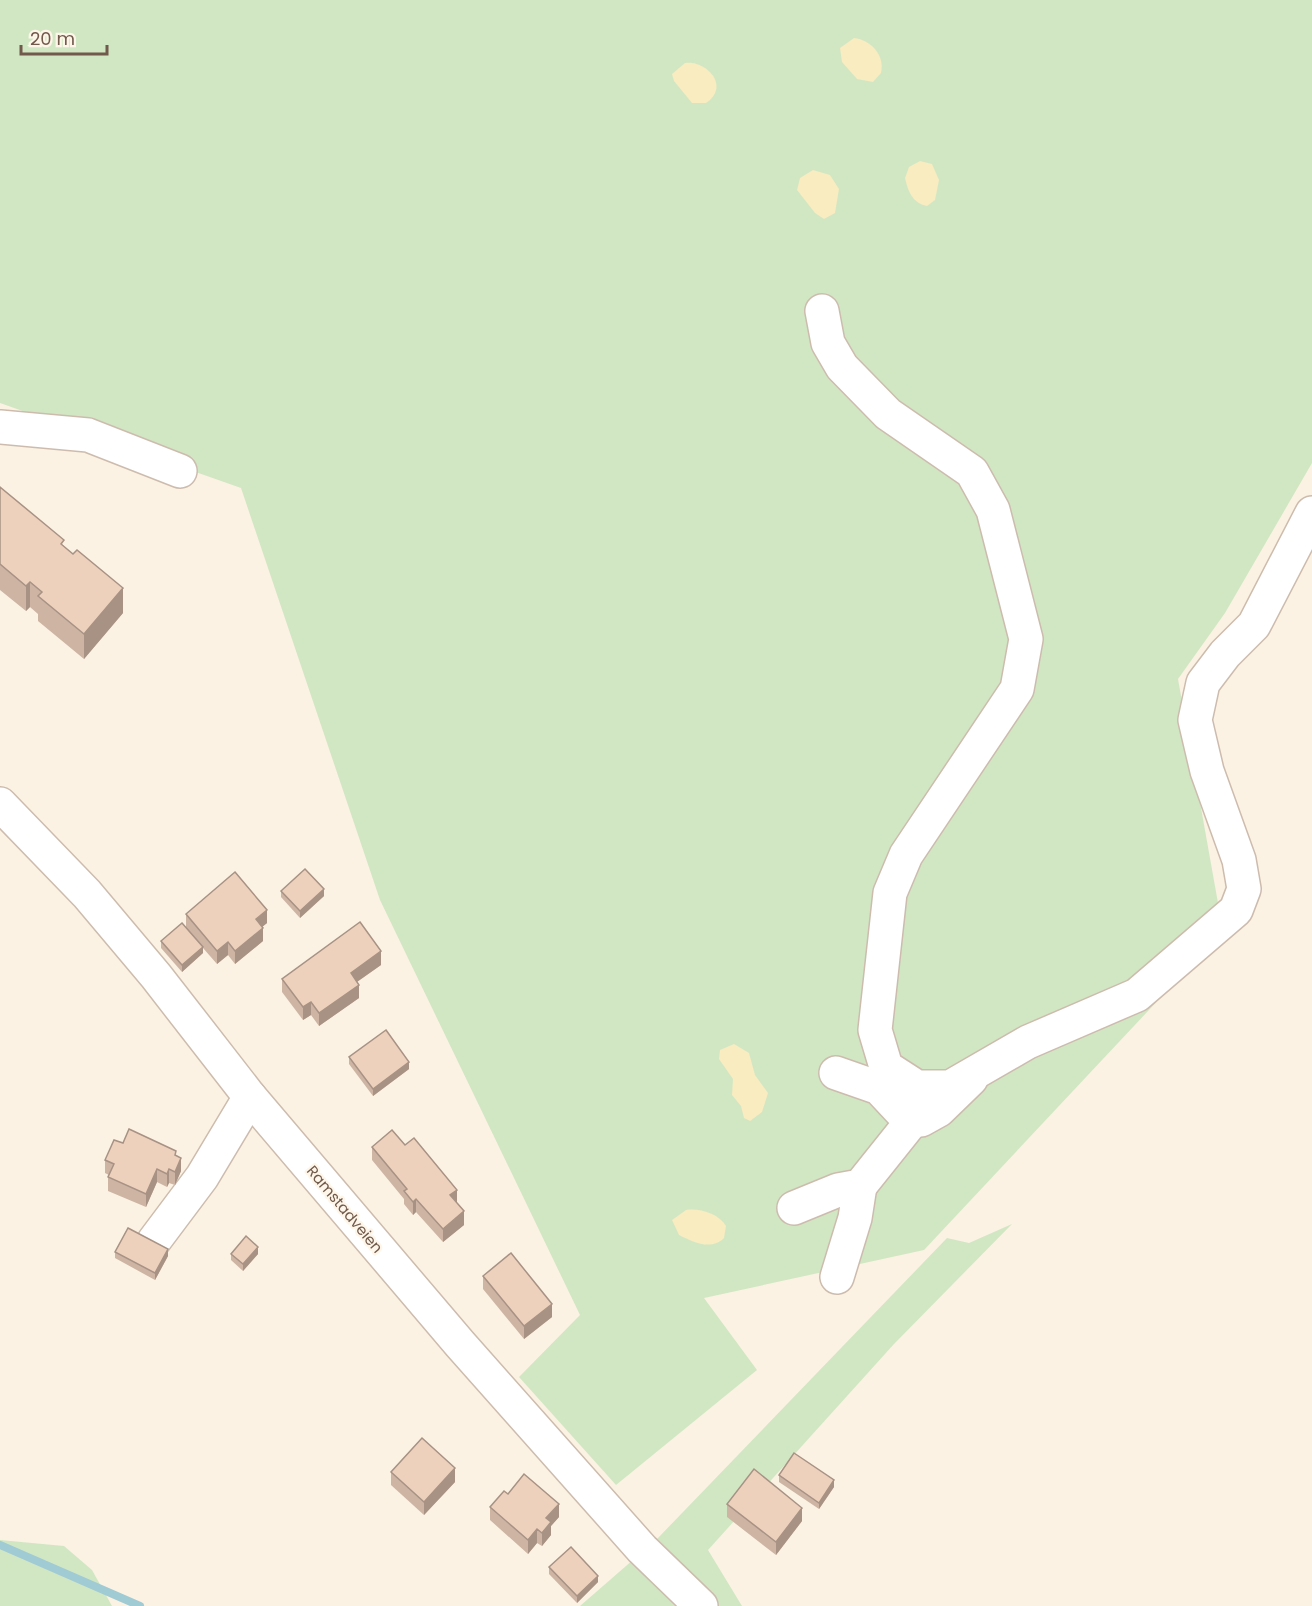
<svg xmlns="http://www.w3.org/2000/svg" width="1312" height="1606" font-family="Poppins,sans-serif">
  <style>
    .green { fill: #d1e7c3 }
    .sand { fill: #f8ecc0 }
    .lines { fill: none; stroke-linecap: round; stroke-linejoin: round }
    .stream { stroke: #a0cbd4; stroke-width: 8 }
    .minor-casing { stroke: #cdbcae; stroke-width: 36 }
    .minor { stroke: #fff; stroke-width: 33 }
    .wall { fill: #cdb4a3 }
    .shaded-wall { fill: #a79284 }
    .building { fill: #eed1bd; stroke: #a79284; stroke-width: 1.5 }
    .labels { text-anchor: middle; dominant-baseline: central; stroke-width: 4.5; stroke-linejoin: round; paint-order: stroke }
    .street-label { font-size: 15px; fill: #71594b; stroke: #fef6e9 }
  </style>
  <rect width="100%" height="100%" fill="#fbf2e3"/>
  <g class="green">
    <path d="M0,0H1312V463L1225,613L1178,679L1223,931L924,1250L704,1298L757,1370L616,1485L519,1377L580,1315L380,900L241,488L0,403Z"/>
    <path d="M1012,1224L894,1344L708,1550L742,1606H580L657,1539L947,1238L969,1243Z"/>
    <path d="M0,1540L64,1546L92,1570L112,1606H0Z"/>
  </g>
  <g class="sand">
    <path d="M854,38C871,40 885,55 881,73L873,82L857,79L842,62L840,48Z"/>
    <path d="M685,63C706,60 731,86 706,103H692L674,81L672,74Z"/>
    <path d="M920,161L932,164L939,180L935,200L927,206C912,203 908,191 905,178L909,167Z"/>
    <path d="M813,170L830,175L839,189L835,213L824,219L815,213L797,190L800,178Z"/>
    <path d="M734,1044L749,1053L755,1075L768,1093L762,1112L750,1121L744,1118L741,1106L732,1095L733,1079L719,1059L720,1050Z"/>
    <path d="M686,1210C700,1208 719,1214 726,1226L724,1238C711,1251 693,1242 679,1235L672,1220Z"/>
  </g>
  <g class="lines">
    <path class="stream" d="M0,1545L140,1606"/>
    <defs>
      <g id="minor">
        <path d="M822,311L828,343L842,367L888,414L972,472L993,510L1026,639L1017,689L906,855L890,893L875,1030L886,1067L917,1087H950L1028,1042L1137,995L1236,910L1244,889L1239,860L1207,771L1195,720L1203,683L1225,654L1254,625L1312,513"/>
        <path d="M0,427L88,435L180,471"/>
        <path d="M0,804L87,894L156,976L250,1097L460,1344L642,1549L701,1606"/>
        <path d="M836,1073L879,1088L907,1118L921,1120L939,1110L971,1079"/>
        <path d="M794,1208L838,1190L860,1186L908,1126L907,1118"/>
        <path d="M154,1241L202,1177L250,1097"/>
        <path d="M837,1277L855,1218L860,1186"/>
      </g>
    </defs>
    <use href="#minor" class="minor-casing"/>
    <use href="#minor" class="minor"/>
  </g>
  <g class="wall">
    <path d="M0,487L64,546L123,613L84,659L38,621V614L30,607L26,611L0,590Z"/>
    <path d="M281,891L324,896L300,918L281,897Z"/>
    <path d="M186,914L267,923L262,927L263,941L235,964L228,955L217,964L203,948V953L182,972L161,948V941L186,927Z"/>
    <path d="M381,965L357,982L359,998L319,1026L311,1015L303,1020L282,992V979Z"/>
    <path d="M349,1057L409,1069L373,1096L349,1064Z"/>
    <path d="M123,1143L176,1156L181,1171L175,1185L169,1183L167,1187L157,1182L146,1207L108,1191V1177L109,1175L105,1173V1160Z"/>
    <path d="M405,1145L457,1203L464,1225L443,1242L416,1212L413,1215L404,1204V1199L372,1160V1147Z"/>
    <path d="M115,1252L168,1256L155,1280L115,1258Z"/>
    <path d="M231,1254H258L243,1271L231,1260Z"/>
    <path d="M483,1276L552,1317L524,1339L483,1289Z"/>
    <path d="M391,1472L455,1482L424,1515L391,1485Z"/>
    <path d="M779,1475L834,1487L819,1509L779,1482Z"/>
    <path d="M508,1494L559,1517L551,1526V1535L542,1546L537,1543L528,1554L490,1520V1507Z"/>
    <path d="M727,1504L802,1521L776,1555L727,1517Z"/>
    <path d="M549,1567L598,1582L577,1603L549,1574Z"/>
  </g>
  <g class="shaded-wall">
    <path d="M30,582V607L26,611V586Z"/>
    <path d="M123,588V613L84,659V634Z"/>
    <path d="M324,889V896L300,918V911Z"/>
    <path d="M267,910V923L256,932V919Z"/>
    <path d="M263,928V941L235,964V951Z"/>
    <path d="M228,942V955L217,964V951Z"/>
    <path d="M203,947V953L182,972V965Z"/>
    <path d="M381,951V965L351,986V973Z"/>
    <path d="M359,985V998L319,1026V1013Z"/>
    <path d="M311,1002V1015L303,1020V1007Z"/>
    <path d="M409,1062V1069L373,1096V1089Z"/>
    <path d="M181,1158V1171L175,1185V1172Z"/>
    <path d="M157,1169V1182L146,1207V1194Z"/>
    <path d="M169,1169V1183L167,1187V1174Z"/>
    <path d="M457,1190V1203L450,1195Z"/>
    <path d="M416,1199V1212L413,1215V1202Z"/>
    <path d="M464,1211V1225L443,1242V1229Z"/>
    <path d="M258,1247V1254L243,1271V1264Z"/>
    <path d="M168,1249V1256L155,1280V1273Z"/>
    <path d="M552,1304V1317L524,1339V1326Z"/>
    <path d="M455,1468V1482L424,1515V1502Z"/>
    <path d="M834,1480V1487L819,1509V1503Z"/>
    <path d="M559,1504V1517L551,1526V1535L542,1546V1533L546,1518Z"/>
    <path d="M802,1508V1521L776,1555V1542Z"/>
    <path d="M537,1529V1543L528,1554V1540Z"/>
    <path d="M598,1576V1582L577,1603V1596Z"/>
  </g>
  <g class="building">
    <path d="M0,487L64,540L61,544L73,554L77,550L123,588L84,634L38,596L42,592L30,582L26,586L0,564Z"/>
    <path d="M305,869L324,889L300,911L281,891Z"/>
    <path d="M235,872L267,910L256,919L263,928L235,951L228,942L217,951L186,914Z"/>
    <path d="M360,922L381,951L351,973L359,985L319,1013L311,1002L303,1007L282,979Z"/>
    <path d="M182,923L203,947L182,965L161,941Z"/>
    <path d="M386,1030L409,1062L373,1089L349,1057Z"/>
    <path d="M129,1129L176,1151L175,1155L181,1158L175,1172L169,1169L167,1174L157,1169L146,1194L108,1177L114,1164L105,1160L114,1140L123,1143Z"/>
    <path d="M392,1130L405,1145L414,1138L457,1190L450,1195L464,1211L443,1229L416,1199L413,1202L404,1191L407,1189L372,1147Z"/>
    <path d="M128,1228L168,1249L155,1273L115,1252Z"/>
    <path d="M246,1236L258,1247L243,1264L231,1254Z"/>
    <path d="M511,1253L552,1304L524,1326L483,1276Z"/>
    <path d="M422,1438L455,1468L424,1502L391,1472Z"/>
    <path d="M794,1453L834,1480L819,1503L779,1475Z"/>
    <path d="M754,1469L802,1508L776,1542L727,1504Z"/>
    <path d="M524,1474L559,1504L546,1518L551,1522L542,1533L537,1529L528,1540L490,1507L504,1491L508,1494Z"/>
    <path d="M571,1547L598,1576L577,1596L549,1567Z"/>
  </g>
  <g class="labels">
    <g class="street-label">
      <text transform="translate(345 1209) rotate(50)">Ramstadveien</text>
    </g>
  </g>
  <path d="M21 45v9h86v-9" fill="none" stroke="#71594b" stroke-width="3"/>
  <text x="30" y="45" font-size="18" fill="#71594b" stroke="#fef6e9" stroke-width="4.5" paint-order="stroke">20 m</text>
</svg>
